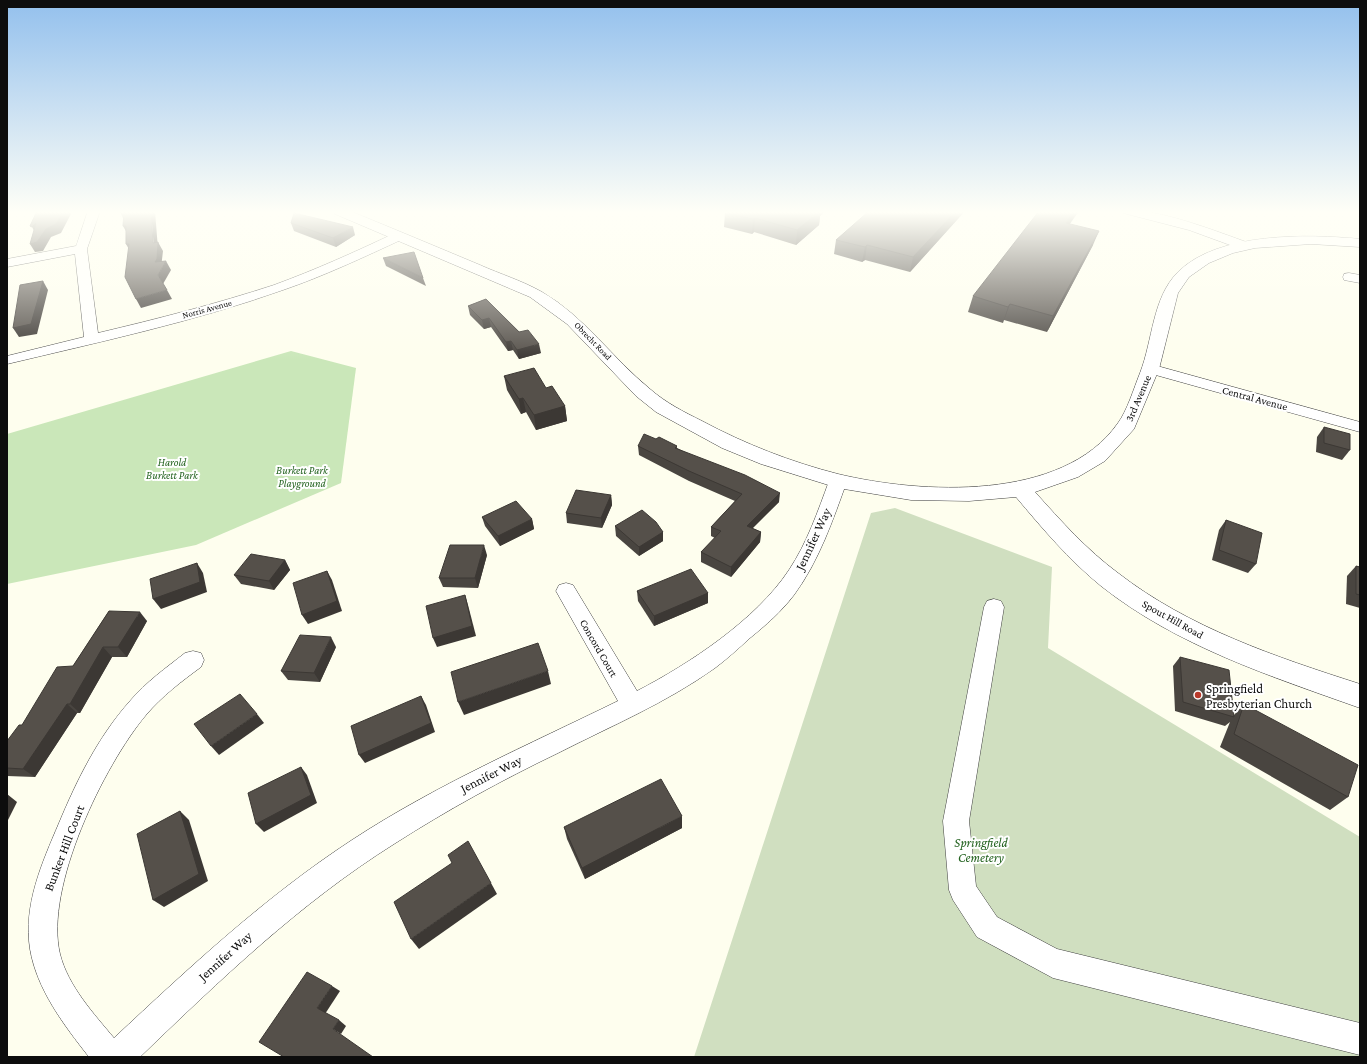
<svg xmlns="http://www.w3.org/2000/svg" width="1367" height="1064" font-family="'Crimson Pro',serif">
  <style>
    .green { fill: #cae7b9 }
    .cemetery { fill: #d0dfc0 }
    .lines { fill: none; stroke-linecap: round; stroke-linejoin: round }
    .minor-casing { stroke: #404040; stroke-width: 1 }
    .tertiary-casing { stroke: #404040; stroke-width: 1 }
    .minor { fill: #fff; fill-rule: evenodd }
    .tertiary { fill: #fff; fill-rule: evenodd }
    .wall { fill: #494540 }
    .shaded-wall { fill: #3c3834 }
    .building { fill: #55504a; stroke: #3c3834 }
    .poi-dot { fill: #b8392a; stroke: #fff; stroke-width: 1.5 }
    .labels { text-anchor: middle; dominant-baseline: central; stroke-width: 4; stroke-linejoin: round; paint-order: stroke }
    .far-street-label { font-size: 9px; fill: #0d0d0d; stroke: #fff }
    .street-label { font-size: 11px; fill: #0d0d0d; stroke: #fff }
    .park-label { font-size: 11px; font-style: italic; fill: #246320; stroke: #fff }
    .near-street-label { font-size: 13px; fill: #0d0d0d; stroke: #fff }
    .near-poi-label { font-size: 13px; fill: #0d0d0d; stroke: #fff; text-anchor: start }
    .near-park-label { font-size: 13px; font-style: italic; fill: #246320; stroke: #fff }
  </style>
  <rect width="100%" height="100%" fill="#fefeee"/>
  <path class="green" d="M291,351L356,368L341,483L196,545L7,584V434Z"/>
  <path class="cemetery" d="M895,508L1052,567L1048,648L1360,837V1057H694L871,513Z"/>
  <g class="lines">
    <defs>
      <g id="minor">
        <path d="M88,211H100L87,249L98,333C157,319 216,304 274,285C315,270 355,252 395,233H403L405,236L403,239C364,257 324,276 283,290C193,322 99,342 7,364V356L84,337L75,254L7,267V259L76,246Z"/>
        <path d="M1121,211C1156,207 1215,231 1249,243L1251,246L1249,249H1241L1189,230L1123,213Z"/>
        <path d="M1349,273L1360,275V283L1344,280L1343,277L1344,274Z"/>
        <path d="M1150,364L1360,422V432L1145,372L1142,369L1145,366Z"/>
        <path d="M838,475L844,477L847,481C833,520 819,561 794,595C781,612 766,625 750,638C739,648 727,659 715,668C666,703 611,726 558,753C502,780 447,810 394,844C300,903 220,980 140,1057H89C64,1025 37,990 30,949C23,905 42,863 59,823C77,780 98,737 130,701C146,682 166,668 185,653L193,651L201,653L204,660L201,667C182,681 162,696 146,715C104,765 44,888 60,954C68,986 94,1014 114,1038C190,967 265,897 352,840C436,785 528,745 618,701L556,591L559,585L566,583L573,585L637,691C689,664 756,620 789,570C807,543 818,511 829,481L832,477Z"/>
        <path d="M994,599L1001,601L1004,607L969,821L976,886L997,917L1057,949L1360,1023V1055L1053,978L977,937L953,900L949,890L943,821L984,607L987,601Z"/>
      </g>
      <path id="tertiary" d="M333,211H350C394,229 437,247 480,265C500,274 523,281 542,292C585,317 612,358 650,389C666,403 684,412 702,421C745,444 791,462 838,474C921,494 1063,502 1118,423C1127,411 1134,388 1140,373C1153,340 1152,298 1178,272C1218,232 1308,234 1360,239V247L1311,244L1255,248L1233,253L1209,263L1189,277L1178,293L1159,369L1134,429L1105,461L1078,477L1035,492C1061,521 1087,550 1118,573C1189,628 1276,657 1360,684V708C1270,676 1177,646 1101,586C1069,560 1042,528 1016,497L969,501L911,500L838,488L761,464L722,448L656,412L636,396L567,324L530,297L335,214Z"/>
    </defs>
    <use href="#minor" class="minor-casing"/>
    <use href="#tertiary" class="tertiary-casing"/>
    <use href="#minor" class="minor"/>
    <use href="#tertiary" class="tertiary"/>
  </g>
  <g class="wall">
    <path d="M965,211L910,272L865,260L862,262L834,254L836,240Z"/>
    <path d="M725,213L820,216L819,225L796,245L754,232L752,234L724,227Z"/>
    <path d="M291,223L355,235L336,247L294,231Z"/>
    <path d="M1070,224L1093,245L1047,332L1004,320L1003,323L968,312L973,296Z"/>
    <path d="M383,258L423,278L426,286L386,266Z"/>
    <path d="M486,299L541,353L519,359L513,350L508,351L491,327L484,329L470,315L468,306Z"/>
    <path d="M504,376L546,388L565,406L567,421L536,430L526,412L521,414L507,390Z"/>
    <path d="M1324,427L1350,450L1342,460L1316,452L1317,437Z"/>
    <path d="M656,439L677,446V448L779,502L752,528L761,532L760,542L731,577L701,562V552L715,538L711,536V527L735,501L689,481L639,455L638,446Z"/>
    <path d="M611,495L612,505L602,528L567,523L566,513Z"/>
    <path d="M482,517L532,519L534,529L500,546L485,526Z"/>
    <path d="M1226,520L1256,564L1248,573L1212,560L1219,530Z"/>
    <path d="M615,526L663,532V541L639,556L616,536Z"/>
    <path d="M487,555L478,588L443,587L439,578Z"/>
    <path d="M285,560L290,570L274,590L241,584L234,575Z"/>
    <path d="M1356,566L1360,567V608L1346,604L1347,576Z"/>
    <path d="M637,591L708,593V603L654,626L638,601Z"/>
    <path d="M109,611L147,621L127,657H112L80,713H77L35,777L7,776V741L22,725L73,666Z"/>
    <path d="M336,647L320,682L288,680L281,671Z"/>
    <path d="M1180,657L1234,715L1244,704L1348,797L1330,810L1220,747L1230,722L1225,726L1175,711L1173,666Z"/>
    <path d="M564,827L682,828L585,879L567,839Z"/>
  </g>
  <g class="shaded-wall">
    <path d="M64,211H72V212L61,233L51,237L43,251L35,252L30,244Z"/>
    <path d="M151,211H155L158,249V242L163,251L161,268L155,262Z"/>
    <path d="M813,211H826L820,216L819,225L796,245L797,230Z"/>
    <path d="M956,211H965L910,272L913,257Z"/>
    <path d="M1074,211H1079L1060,238L1066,223Z"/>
    <path d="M120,212H124V220Z"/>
    <path d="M755,218L754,232L752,234L753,219Z"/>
    <path d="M36,223L37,236L32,227Z"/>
    <path d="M123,226H126L128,235Z"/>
    <path d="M353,227L355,235L336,247L333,238Z"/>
    <path d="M1099,231L1093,245L1047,332L1053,316Z"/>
    <path d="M126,244H129L131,253Z"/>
    <path d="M867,245L865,260L862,262L865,247Z"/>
    <path d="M166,261L171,270L163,284L158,275Z"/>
    <path d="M43,281L48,290L37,334L19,337L13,328Z"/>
    <path d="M167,290L172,299L141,308L136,299Z"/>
    <path d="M1010,304L1004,320L1003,323L1008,307Z"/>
    <path d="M489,318L491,327L484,329L482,320Z"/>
    <path d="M511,341L513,350L508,351L506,342Z"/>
    <path d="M539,344L541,353L519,359L517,350Z"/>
    <path d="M523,398L526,412L521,414L519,399Z"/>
    <path d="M565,406L567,421L536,430L534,415Z"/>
    <path d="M780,493L779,502L746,535L747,526Z"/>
    <path d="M611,495L612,505L602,528L601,518Z"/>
    <path d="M532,519L534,529L500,546L498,536Z"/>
    <path d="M663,532V541L639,556V547Z"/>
    <path d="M761,532L760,542L731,577V567Z"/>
    <path d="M484,545L487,555L478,588L475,578Z"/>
    <path d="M285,560L290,570L274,590L269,581Z"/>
    <path d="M197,563L203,573L207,592L161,609L153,599Z"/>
    <path d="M327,571L332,580L342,611L308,624L302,615Z"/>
    <path d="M708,593V603L654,626V616Z"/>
    <path d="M465,595L468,605L476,636L437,647L433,638Z"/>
    <path d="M140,612L147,621L127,657L118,647Z"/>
    <path d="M331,637L336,647L320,682L314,673Z"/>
    <path d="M103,647L112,657L80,713L70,704Z"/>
    <path d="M548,671L551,684L464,715L458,702Z"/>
    <path d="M421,696L426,705L435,732L365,763L359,755Z"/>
    <path d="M67,704L77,713L35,777L23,769Z"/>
    <path d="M257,714L264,723L219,755L211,746Z"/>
    <path d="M301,767L307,775L317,803L264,832L256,824Z"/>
    <path d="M7,794L17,802L7,822Z"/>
    <path d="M180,811L189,820L208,881L164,907L153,900Z"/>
    <path d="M682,816V828L585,879L582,868Z"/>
    <path d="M491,883L497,894L419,949L411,939Z"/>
    <path d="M332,986L340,991L325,1014L317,1008Z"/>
    <path d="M339,1020L346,1026L341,1034L333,1029Z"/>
  </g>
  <g class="building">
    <path d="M37,211H64L56,224L46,229L37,242L30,244L36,223L32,227L30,226Z"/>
    <path d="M120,211H151L153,243L158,242L157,259L155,262L166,261L158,275L167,290L136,299L125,277L129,244H126V226H123L124,212H120Z"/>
    <path d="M727,211H820L797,230L755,218L753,219L725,213Z"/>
    <path d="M869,211H956L913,257L867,245L865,247L836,240Z"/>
    <path d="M1039,211H1074L1066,223L1099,231L1053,316L1010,304L1008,307L973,296Z"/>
    <path d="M294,213L353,227L333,238L291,223Z"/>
    <path d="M414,252L423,278L383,258Z"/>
    <path d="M43,281L31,324L13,328L20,285Z"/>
    <path d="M486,299L519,332L528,330L539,344L517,350L511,341L506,342L489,318L482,320L468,306Z"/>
    <path d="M534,368L546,388L552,386L565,406L534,415L523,398L519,399L504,376Z"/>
    <path d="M1324,427L1350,434V450L1324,443Z"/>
    <path d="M644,434L656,439L659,437L677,446L675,448L745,475L780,493L747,526L761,532L731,567L701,552L721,531L711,527L742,494L689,471L638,446Z"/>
    <path d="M576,490L611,495L601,518L566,513Z"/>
    <path d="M516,501L532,519L498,536L482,517Z"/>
    <path d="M642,510L656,522L663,532L639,547L615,526Z"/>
    <path d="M1226,520L1262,533L1256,564L1219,550Z"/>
    <path d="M450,545H484L475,578H439Z"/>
    <path d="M251,554L285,560L269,581L234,575Z"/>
    <path d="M197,563L200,582L153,599L150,579Z"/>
    <path d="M1356,566L1360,567V595L1356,594Z"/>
    <path d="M691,569L708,593L654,616L637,591Z"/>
    <path d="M327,571L337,601L302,615L293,583Z"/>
    <path d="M465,595L472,626L433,638L426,606Z"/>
    <path d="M109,611L140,612L118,647H103L70,704H67L23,769L7,768V741L19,725H22L57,667L73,666Z"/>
    <path d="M300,635L331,637L314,673L281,671Z"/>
    <path d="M538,643L548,671L458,702L451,672Z"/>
    <path d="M1180,657L1229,670L1234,717L1183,702Z"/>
    <path d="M240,694L257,714L211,746L194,724Z"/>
    <path d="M421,696L431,723L359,755L351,726Z"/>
    <path d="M1244,704L1358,765L1348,797L1234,734Z"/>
    <path d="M301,767L311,795L256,824L248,793Z"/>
    <path d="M661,779L682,816L582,868L564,827Z"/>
    <path d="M180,811L199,874L153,900L137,834Z"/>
    <path d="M468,841L491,883L411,939L394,902L452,863L448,855Z"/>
    <path d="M307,972L332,986L317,1008L339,1020L333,1029L373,1057H284L259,1042Z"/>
  </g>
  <linearGradient id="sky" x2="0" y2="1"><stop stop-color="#93c0ed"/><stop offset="0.59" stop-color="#fffff7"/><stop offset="1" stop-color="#fffff7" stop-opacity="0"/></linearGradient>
  <rect width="1367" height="360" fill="url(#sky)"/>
  <circle class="poi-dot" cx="1198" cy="695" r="4"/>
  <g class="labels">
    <g class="far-street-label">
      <text transform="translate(207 309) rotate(-15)">Norris Avenue</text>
      <text transform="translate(593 341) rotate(46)">Obrecht Road</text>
    </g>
    <g class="street-label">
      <text transform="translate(1138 398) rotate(-67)">3rd Avenue</text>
      <text transform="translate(1255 398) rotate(15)">Central Avenue</text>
      <text transform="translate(1173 619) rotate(29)">Spout Hill Road</text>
      <text transform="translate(599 648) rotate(60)">Concord Court</text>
    </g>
    <g class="park-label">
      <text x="172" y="462">Harold<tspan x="172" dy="13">Burkett Park</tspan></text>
      <text x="302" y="470">Burkett Park<tspan x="302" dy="13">Playground</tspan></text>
    </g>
    <g class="near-street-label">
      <text transform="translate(813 539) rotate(-65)">Jennifer Way</text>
      <text transform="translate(491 774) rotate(-27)">Jennifer Way</text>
      <text transform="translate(64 848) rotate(-69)">Bunker Hill Court</text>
      <text transform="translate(225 956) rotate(-42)">Jennifer Way</text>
    </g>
    <g class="near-poi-label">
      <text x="1206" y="688">Springfield<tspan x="1206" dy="15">Presbyterian Church</tspan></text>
    </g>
    <g class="near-park-label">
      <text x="981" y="842">Springfield<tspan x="981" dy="15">Cemetery</tspan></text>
    </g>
  </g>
  <rect width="1367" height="1064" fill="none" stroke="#0d0d0d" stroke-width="16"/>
</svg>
